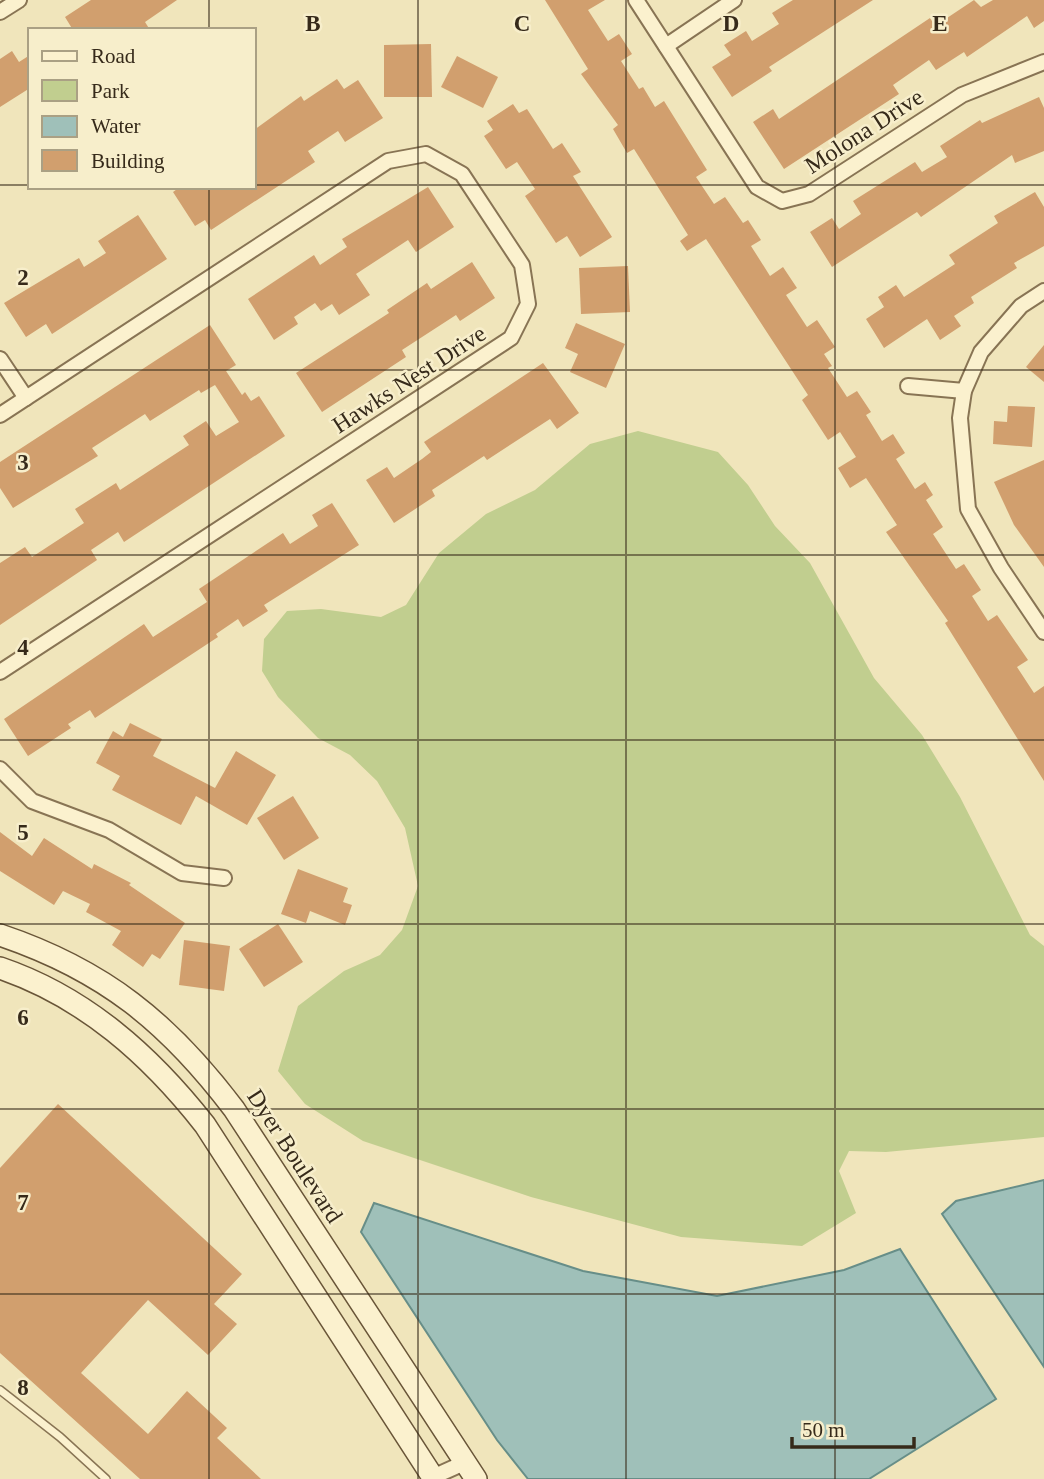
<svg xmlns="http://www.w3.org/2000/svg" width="1044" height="1479" font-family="'Times New Roman',serif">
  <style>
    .green { fill: #c1ce8f }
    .water { fill: #9fc0b9; stroke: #678e88; stroke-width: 2 }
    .building { fill: #d19f6e }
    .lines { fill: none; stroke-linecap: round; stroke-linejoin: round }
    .lane-casing { stroke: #887454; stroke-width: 10 }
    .street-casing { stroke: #887454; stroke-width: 18 }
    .secondary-casing { stroke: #695538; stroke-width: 24 }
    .lane { stroke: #fbf1ce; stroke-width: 7 }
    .street { stroke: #fbf1ce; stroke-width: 14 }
    .secondary { stroke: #fbf1ce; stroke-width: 21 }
    .grid { fill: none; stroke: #362a1a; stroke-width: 2; stroke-opacity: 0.55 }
    .labels { text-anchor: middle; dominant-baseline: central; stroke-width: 5; stroke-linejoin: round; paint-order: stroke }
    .street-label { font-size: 24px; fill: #362a1a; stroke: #f7eecb }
    .grid-label { font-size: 23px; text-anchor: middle; font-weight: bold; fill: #362a1a; stroke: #f7eecb; stroke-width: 5; stroke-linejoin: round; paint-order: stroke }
  </style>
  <rect width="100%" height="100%" fill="#f0e5bb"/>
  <path class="green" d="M638,431L718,452L748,485L775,526L810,563L874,678L922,735L960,797L1030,935L1044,946V1137L886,1152L849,1151L839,1171L856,1213L802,1246L681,1237L531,1197L363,1141L305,1104L278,1071L298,1006L344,971L380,955L402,930L418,886L405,828L377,781L350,755L318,738L278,697L262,671L264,639L287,611L321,609L381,617L406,605L439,553L486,514L535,490L590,444Z"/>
  <g class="water">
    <path d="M1044,1180V1367L942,1214L956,1201Z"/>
    <path d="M374,1203L583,1271L717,1296L844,1270L900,1249L996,1399L869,1479H528L497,1440L361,1232Z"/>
  </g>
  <g class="building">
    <path d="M91,0H177L145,22L150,30H73L65,17Z"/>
    <path d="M545,0H605L588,10L608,41L619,34L632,54L621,61L639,89L643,87L655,107L664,101L707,170L696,177L714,204L725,197L743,223L748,220L761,240L751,246L770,276L783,267L797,288L786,295L807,327L817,320L835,347L824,354L832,366L828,368L847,397L857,391L871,412L866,415L882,441L893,434L905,453L896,459L915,489L925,482L933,495L926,500L943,527L933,534L956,569L964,564L981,590L972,596L988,621L997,615L1028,660L1017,667L1034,693L1044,686V781L945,623L948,621L886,532L897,525L866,478L850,488L838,468L856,457L840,432L828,440L802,400L808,395L706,239L687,251L680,241L688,235L634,149L627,153L613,129L618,125L581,74L588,69Z"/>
    <path d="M793,0H873L769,67L772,71L732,97L712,67L731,55L724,45L746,31L752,41L779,24L772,13Z"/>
    <path d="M974,0L981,7L993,0H1044V21L1034,28L1027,16L967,57L964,52L936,70L929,60L893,85L899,94L784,169L753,122L773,109L779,119L930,18L935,26Z"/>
    <path d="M431,44L432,97H384V45Z"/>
    <path d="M12,51L19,62L30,55V88L0,107V59Z"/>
    <path d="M457,56L498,77L483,108L441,87Z"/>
    <path d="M337,79L344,89L358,80L383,118L345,142L338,131L308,151L315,162L211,230L205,220L195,226L173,192L180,187H254V130L301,96L304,101Z"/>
    <path d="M1039,97L1044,108V151L1015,163L1012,155L921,217L917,212L832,267L810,232L832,218L839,229L861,214L853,201L915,162L922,172L947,157L940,146L980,120L982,123Z"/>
    <path d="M513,104L519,113L527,109L553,149L562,143L581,172L573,176L612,237L580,257L567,236L556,243L525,196L535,189L517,162L506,169L484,136L493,130L487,121Z"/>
    <path d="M428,187L454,227L416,252L408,240L356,274L370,295L339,315L332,304L321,311L315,303L294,317L298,324L274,340L248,299L314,255L320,265L347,247L342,239Z"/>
    <path d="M1035,192L1044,207V246L1014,263L1017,268L971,297L974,303L954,316L961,326L940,340L927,319L884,348L866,319L884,307L878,297L896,285L904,297L955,264L949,255L998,223L994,216Z"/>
    <path d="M138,215L167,259L52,334L46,324L26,337L4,303L79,258L84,267L106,253L98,241Z"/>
    <path d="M472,262L495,298L460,321L456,315L402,350L406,357L322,412L296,373L389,313L387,310L427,283L431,289Z"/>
    <path d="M628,266L630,312L581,314L579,268Z"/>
    <path d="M576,323L625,344L606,388L570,372L578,354L565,348Z"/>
    <path d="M210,325L236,365L226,371L242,395L245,392L251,401L259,396L285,436L124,542L118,532L91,550L97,560L0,625V563L25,547L32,557L84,523L75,509L116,483L120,490L189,445L183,436L206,421L216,436L239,422L215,385L201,393L199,390L150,421L145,414L92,448L98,456L13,508L0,488V462Z"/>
    <path d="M1044,345V382L1026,367Z"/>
    <path d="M543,363L579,413L557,429L550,419L487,460L484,456L432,490L435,496L394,523L366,480L387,467L394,478L422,459L431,452L424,442Z"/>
    <path d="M1008,406L1035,407L1032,447L993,444L994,421L1007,422Z"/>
    <path d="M1044,460V567L1014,525L994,482Z"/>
    <path d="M332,503L359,545L264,605L268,611L243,627L238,619L216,634L218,637L95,718L90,710L68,724L71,728L28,756L4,719L144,624L153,637L207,602L199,589L283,533L290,544L318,526L312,515Z"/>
    <path d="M130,723L162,739L153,756L215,788L236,751L276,775L247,825L196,796L181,825L112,790L120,776L96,763L113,731L123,737Z"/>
    <path d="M293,796L319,838L284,860L257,818Z"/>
    <path d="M0,832L32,856L44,838L92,869L94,864L131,883L129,885L185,923L160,959L152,954L143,967L112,945L121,931L86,912L90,904L63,891L54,905L0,871Z"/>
    <path d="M298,869L348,888L343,902L352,905L345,925L310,911L306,923L281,914Z"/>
    <path d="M278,924L303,962L264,987L239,949Z"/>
    <path d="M184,940L230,946L224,991L179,985Z"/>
    <path d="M58,1104L242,1274L214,1304L237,1324L208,1355L148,1300L81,1373L148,1434L187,1391L227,1428L217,1438L261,1479H140L0,1353V1168Z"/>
  </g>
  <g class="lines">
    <defs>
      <path id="lane" d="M0,1390L60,1437L106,1479"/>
      <g id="street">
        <path d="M636,0L757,187L782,201L809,194L962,95L1044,62"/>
        <path d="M0,12L19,0"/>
        <path d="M666,46L734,0"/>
        <path d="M1044,291L1021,306L981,352L964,391L960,418L968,509L1001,568L1044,632"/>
        <path d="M0,359L26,398"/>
        <path d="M908,386L964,391"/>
        <path d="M0,415L388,161L426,154L462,174L522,265L528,304L511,338L0,672"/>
        <path d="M0,769L32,801L109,830L182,873L224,878"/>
        <path d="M433,1477L464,1463"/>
      </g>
      <g id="secondary">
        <path d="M0,935C104,970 168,1022 234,1109L476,1479"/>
        <path d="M0,968C85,997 150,1055 205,1125L434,1479"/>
      </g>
    </defs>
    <use href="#lane" class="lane-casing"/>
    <use href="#street" class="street-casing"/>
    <use href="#secondary" class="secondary-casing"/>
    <use href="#lane" class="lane"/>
    <use href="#street" class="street"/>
    <use href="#secondary" class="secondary"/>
  </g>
  <path class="grid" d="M209,0V30M418,0V1479M626,0V1479M835,0V1479M0,185H30M254,185H1044M209,187V1479M0,370H1044M0,555H1044M0,740H1044M0,924H1044M0,1109H1044M0,1294H1044"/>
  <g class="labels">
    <g class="street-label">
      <text transform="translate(864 131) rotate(-33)">Molona Drive</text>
      <text transform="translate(409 379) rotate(-33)">Hawks Nest Drive</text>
      <text transform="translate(295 1156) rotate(57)">Dyer Boulevard</text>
    </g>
  </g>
  <g class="grid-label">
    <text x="313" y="31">B</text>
    <text x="522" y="31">C</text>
    <text x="731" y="31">D</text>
    <text x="940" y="31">E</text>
    <text x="23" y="285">2</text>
    <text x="23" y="470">3</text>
    <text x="23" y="655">4</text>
    <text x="23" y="840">5</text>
    <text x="23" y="1025">6</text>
    <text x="23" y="1210">7</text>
    <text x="23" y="1395">8</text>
  </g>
  <rect x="28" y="28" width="228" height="161" fill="#f7eecb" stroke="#aaa084" stroke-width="2"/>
  <rect x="42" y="51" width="35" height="10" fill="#fbf1ce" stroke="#aaa084" stroke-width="2"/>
  <text x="91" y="63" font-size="21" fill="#362a1a">Road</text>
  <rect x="42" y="80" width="35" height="21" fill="#c1ce8f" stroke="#aaa084" stroke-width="2"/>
  <text x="91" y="98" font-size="21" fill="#362a1a">Park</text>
  <rect x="42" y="116" width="35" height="21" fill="#9fc0b9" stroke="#aaa084" stroke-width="2"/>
  <text x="91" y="133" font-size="21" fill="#362a1a">Water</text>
  <rect x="42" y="150" width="35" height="21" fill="#d19f6e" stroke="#aaa084" stroke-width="2"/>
  <text x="91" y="168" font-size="21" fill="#362a1a">Building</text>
  <path d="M792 1437v10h122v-10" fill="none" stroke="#362a1a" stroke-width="3.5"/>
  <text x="802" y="1437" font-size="21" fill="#362a1a" stroke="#f7eecb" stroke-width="5" paint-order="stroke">50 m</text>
</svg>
